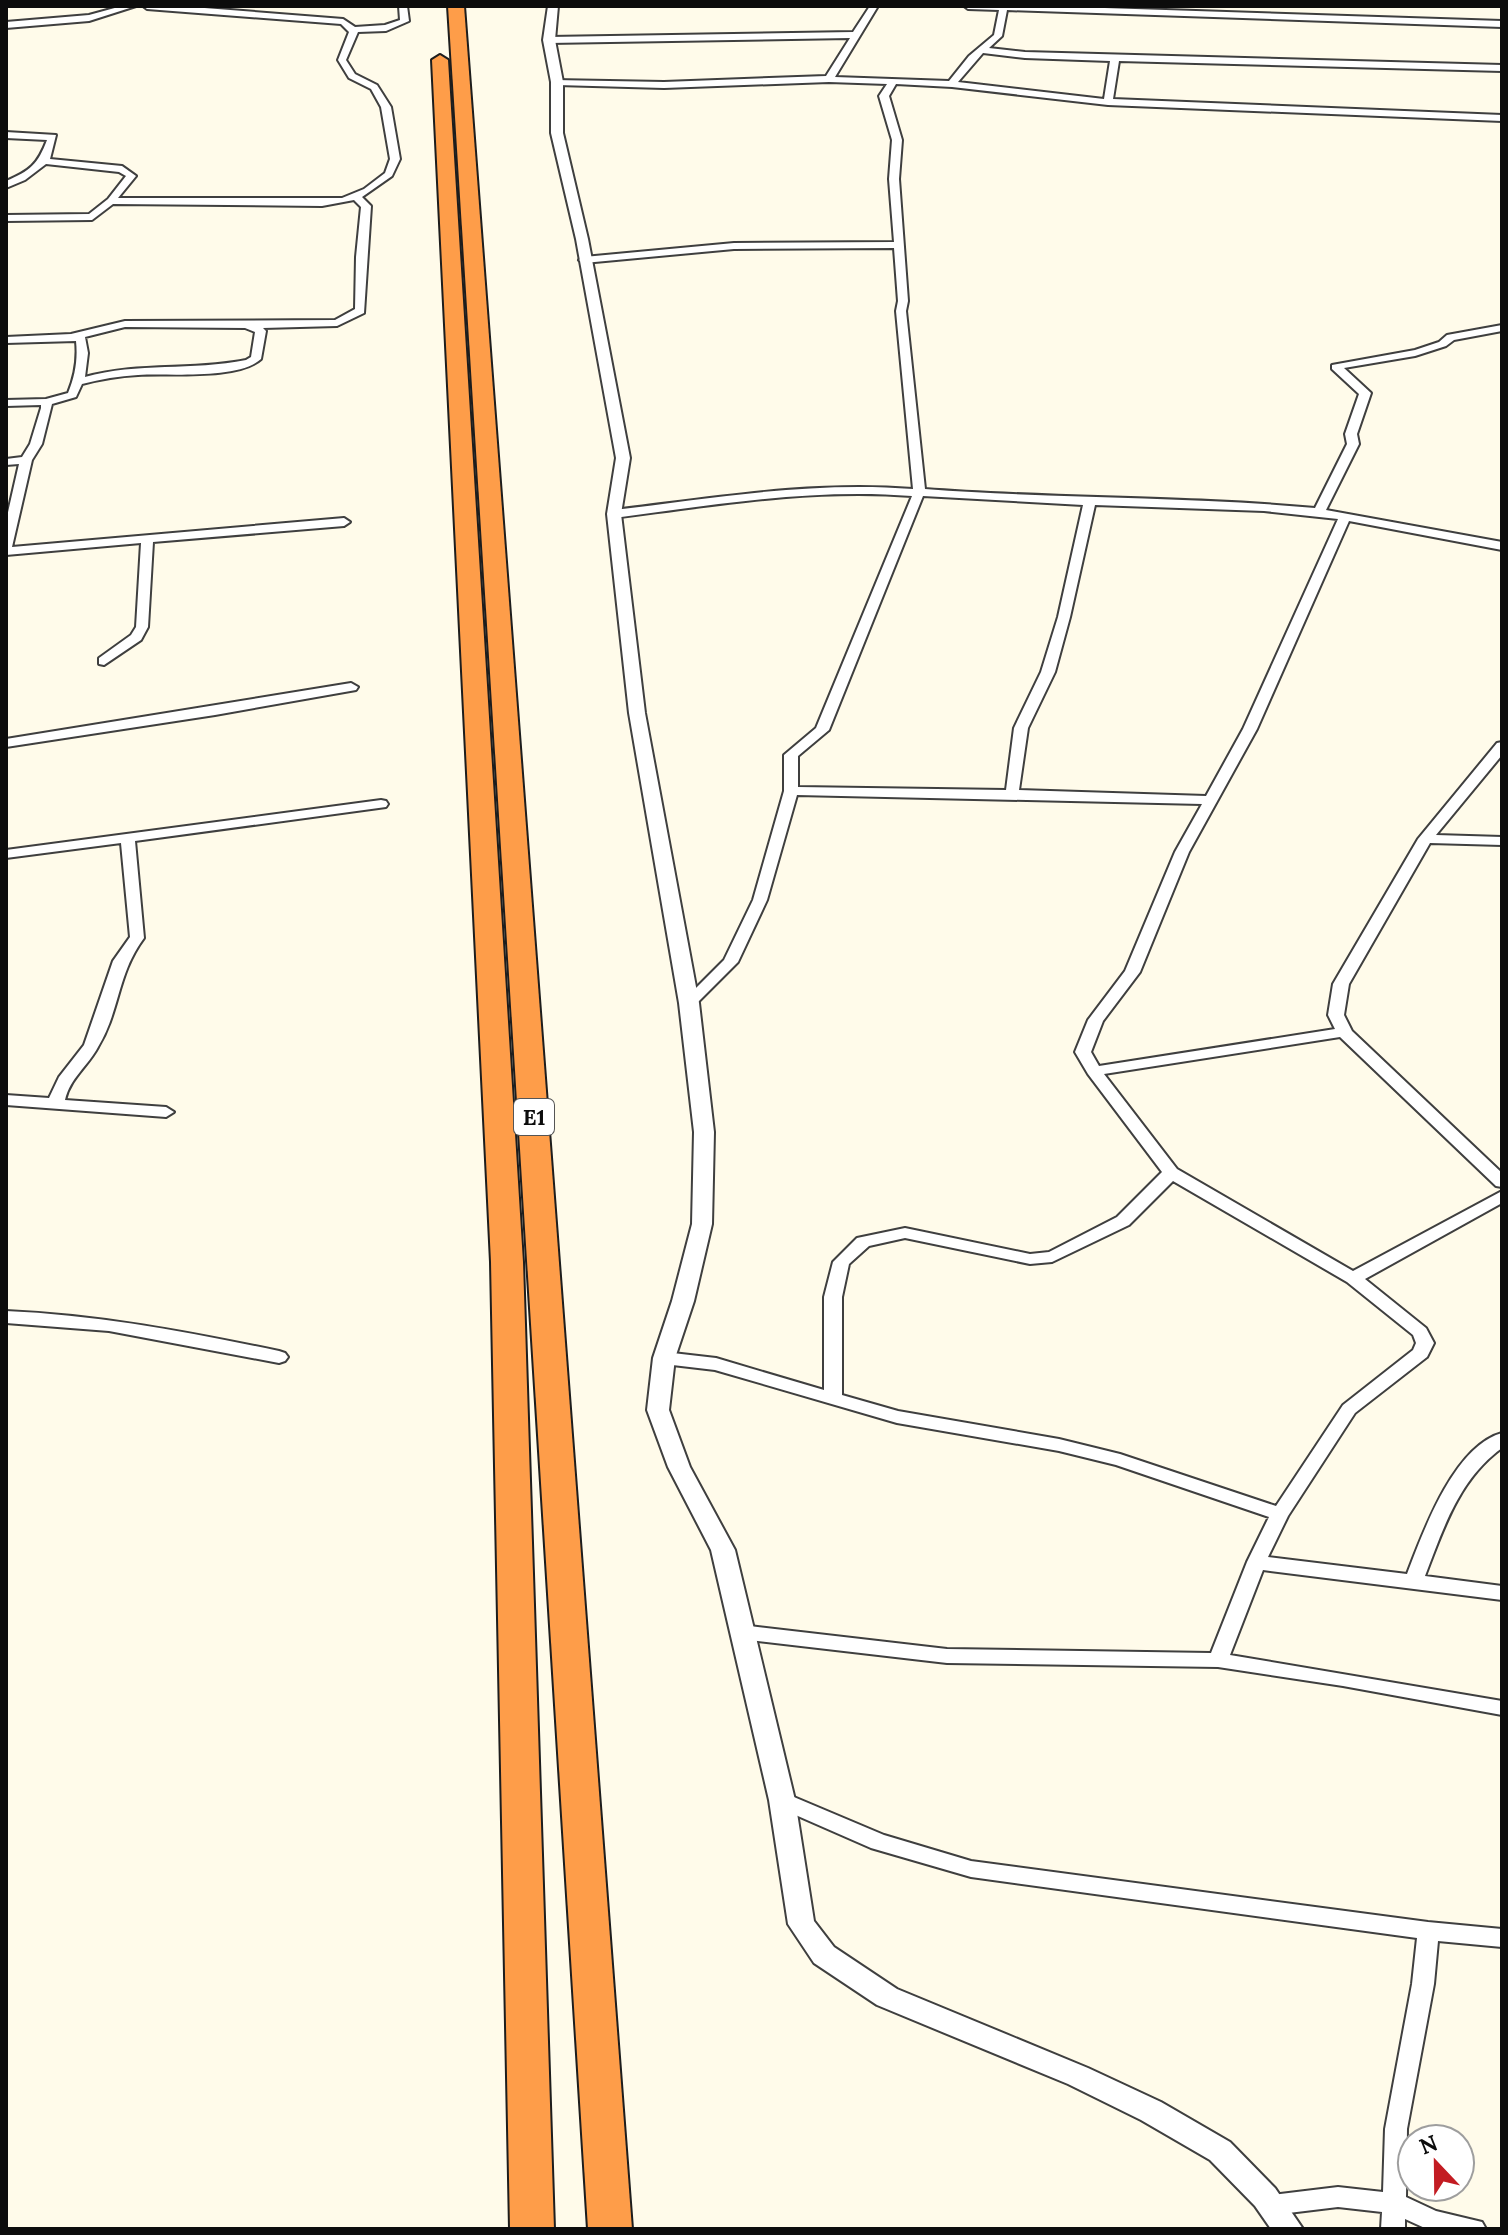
<svg xmlns="http://www.w3.org/2000/svg" width="1508" height="2235" font-family="Lora,serif">
  <style>
    .lines { fill: none; stroke-linecap: round; stroke-linejoin: round }
    .minor-casing { stroke: #3f3f3f; stroke-width: 4 }
    .tertiary-casing { stroke: #3f3f3f; stroke-width: 4 }
    .motorway-casing { stroke: #1d1d1d; stroke-width: 4 }
    .minor { fill: #fff; fill-rule: evenodd }
    .tertiary { fill: #fff; fill-rule: evenodd }
    .motorway { fill: #fe9d49; fill-rule: evenodd }
    .labels { text-anchor: middle; dominant-baseline: central; stroke-width: 8; stroke-linejoin: round; paint-order: stroke }
    .shield { fill: #fff; stroke: #555; stroke-width: 2 }
    .shield-label { font-size: 22px; font-weight: bold; fill: #0c0c0c }
  </style>
  <rect width="100%" height="100%" fill="#fffbea"/>
  <g class="lines">
    <defs>
      <g id="minor">
        <path d="M122,6H136L89,21L6,28V22L89,15Z"/>
        <path d="M143,6H179L343,19L355,27L385,25L400,20L399,6H407L409,21L386,31L358,32L346,60L355,74L377,85L391,107L400,159L392,176L362,197L371,206L364,313L337,326L263,328L266,331L261,359C238,380 170,373 138,375C119,376 101,379 82,384L76,397L52,404L42,444L32,460L12,547L344,518L350,522L344,526L153,542L148,627L141,640L104,665L99,664V658L131,635L136,627L141,543L6,555V521L19,464L6,465V459L22,457L30,444L41,408V405L6,406V400L46,399L68,393C75,376 78,360 76,341L6,343V337L71,334L125,321L335,320L355,309L356,257L361,207L354,200L322,206L113,204L92,220L6,221V215L89,214L108,199L126,176L119,172L46,164L25,180L6,188V181C30,171 38,164 47,140L6,138V132L56,135L50,159L122,166L136,176L118,198H342L364,189L385,173L390,159L381,107L371,89L349,78L338,60L349,32L341,24L147,9ZM125,327L245,328L255,332L251,357L246,360C193,371 137,362 85,377L88,353L85,337Z"/>
        <path d="M870,6H878L835,77L949,81L969,56L994,35L999,10L968,9L964,6H1044L1502,21V27L1007,10L1002,36L989,48L1025,52L1502,65V71L1119,61L1113,99L1502,115V121L1108,105L952,87L896,84L889,96L902,140L899,179L908,301L906,311L925,489C1055,499 1185,496 1315,508L1347,444L1345,434L1359,394L1332,369V365L1415,350L1439,342L1447,335L1502,325V331L1454,340L1446,346L1415,356L1344,368L1371,393L1357,434L1359,444L1326,510L1502,542V550L1349,521L1257,729L1189,852L1140,972L1103,1021L1091,1052L1099,1066L1335,1029L1328,1015L1333,984L1418,839L1497,743L1502,742V755L1436,835L1502,837V845L1430,843L1349,984L1344,1015L1352,1031L1502,1173V1187L1496,1186L1340,1037L1104,1074L1177,1169L1353,1271L1502,1191V1203L1365,1279L1426,1328L1434,1343L1427,1357L1355,1413L1288,1516L1268,1557L1407,1574C1423,1532 1454,1446 1502,1433V1448C1459,1479 1443,1529 1425,1576L1502,1586V1600L1263,1570L1230,1655L1502,1701V1715L1343,1686L1218,1667L947,1663L741,1639L734,1637L731,1632L734,1627L741,1625L947,1649L1211,1653L1247,1562L1269,1517L1116,1465L1059,1451L897,1423L715,1370L664,1364L658,1362L655,1358L658,1354L664,1352L716,1358L824,1390V1297L833,1262L857,1238L905,1228L1030,1254L1049,1252L1117,1217L1162,1172L1088,1074L1075,1052L1088,1020L1125,971L1175,852L1202,804L797,795L767,900L738,962L694,1006L689,1008L681,1003L724,960L753,900L784,791V755L816,728L912,496C811,488 713,505 614,518L608,514L614,510C714,498 812,481 913,489L896,311L898,301L894,248L734,249L584,263L579,260L584,257L734,243L894,242L889,179L892,140L879,96L887,84L829,82L664,88L557,85L554,84V80L664,82L826,76L850,38L549,43L545,40L549,37L853,32ZM983,53L1025,58L1110,61L1104,99L958,82ZM923,496L1083,505L1058,617L1041,672L1014,728L1006,790L798,787V756L829,730ZM1095,505L1264,511L1338,519L1243,729L1206,796L1019,790L1028,728L1055,672L1070,617ZM1173,1181L1347,1282L1413,1335L1416,1343L1413,1350L1343,1405L1276,1506L1120,1454L1059,1439L898,1411L842,1395V1297L849,1264L869,1246L905,1238L1030,1264L1052,1262L1129,1225Z"/>
        <path d="M351,683L358,687L356,690L215,715L6,747V739Z"/>
        <path d="M381,800L386,801L388,804L386,807L135,841L144,938C117,974 120,1011 98,1047C88,1066 70,1078 65,1100L166,1107L174,1112L166,1117L6,1105V1095L49,1098L59,1077L84,1045L113,961L130,937L121,843L6,858V850Z"/>
        <path d="M6,1311C99,1315 188,1332 279,1351L285,1353L288,1357L285,1361L279,1363L109,1331L6,1323Z"/>
        <path d="M782,1792L884,1835L971,1861L1428,1922L1502,1929V1947L1438,1941L1434,1984L1407,2129L1406,2197L1436,2211L1482,2222L1486,2229H1427L1405,2219V2229H1381L1382,2212L1338,2207L1272,2215L1264,2212L1260,2205L1264,2198L1272,2195L1338,2187L1383,2192L1385,2129L1412,1984L1417,1938L971,1877L871,1848L775,1806L772,1800L775,1794Z"/>
      </g>
      <path id="tertiary" d="M548,6H558L555,40L563,82V133L588,239L630,458L621,514L645,713L699,1003L714,1132L712,1224L694,1301L675,1358L669,1410L690,1467L735,1550L795,1800L814,1921L834,1947L897,1989L1088,2068L1161,2102L1230,2142L1275,2188L1303,2229H1271L1255,2206L1210,2160L1141,2120L1068,2084L877,2005L814,1963L788,1924L769,1800L711,1550L668,1467L647,1410L653,1358L672,1301L692,1224L694,1132L679,1003L629,713L607,514L616,458L576,239L551,133V82L543,40Z"/>
      <g id="motorway">
        <path d="M448,6H464L632,2229H588Z"/>
        <path d="M440,55L448,60L523,1262L554,2229H510L491,1262L432,60Z"/>
      </g>
    </defs>
    <use href="#minor" class="minor-casing"/>
    <use href="#tertiary" class="tertiary-casing"/>
    <use href="#motorway" class="motorway-casing"/>
    <use href="#minor" class="minor"/>
    <use href="#tertiary" class="tertiary"/>
    <use href="#motorway" class="motorway"/>
  </g>
  <g class="labels">
    <rect class="shield" x="514" y="1099" width="40" height="36" rx="6"/>
    <g class="shield-label">
      <text x="534" y="1117">E1</text>
    </g>
  </g>
  <rect width="1508" height="2235" fill="none" stroke="#0c0c0c" stroke-width="16"/>
  <g transform="translate(1436 2163) rotate(338)"><circle r="38" fill="#ffffff" stroke="#9e9e9e" stroke-width="2"/>
  <path d="M0-6L14 30L0 20L-14 30Z" fill="#c31c22"/>
  <text y="-12" font-size="22" font-weight="bold" text-anchor="middle" fill="#0c0c0c">N</text>
  </g>
</svg>
